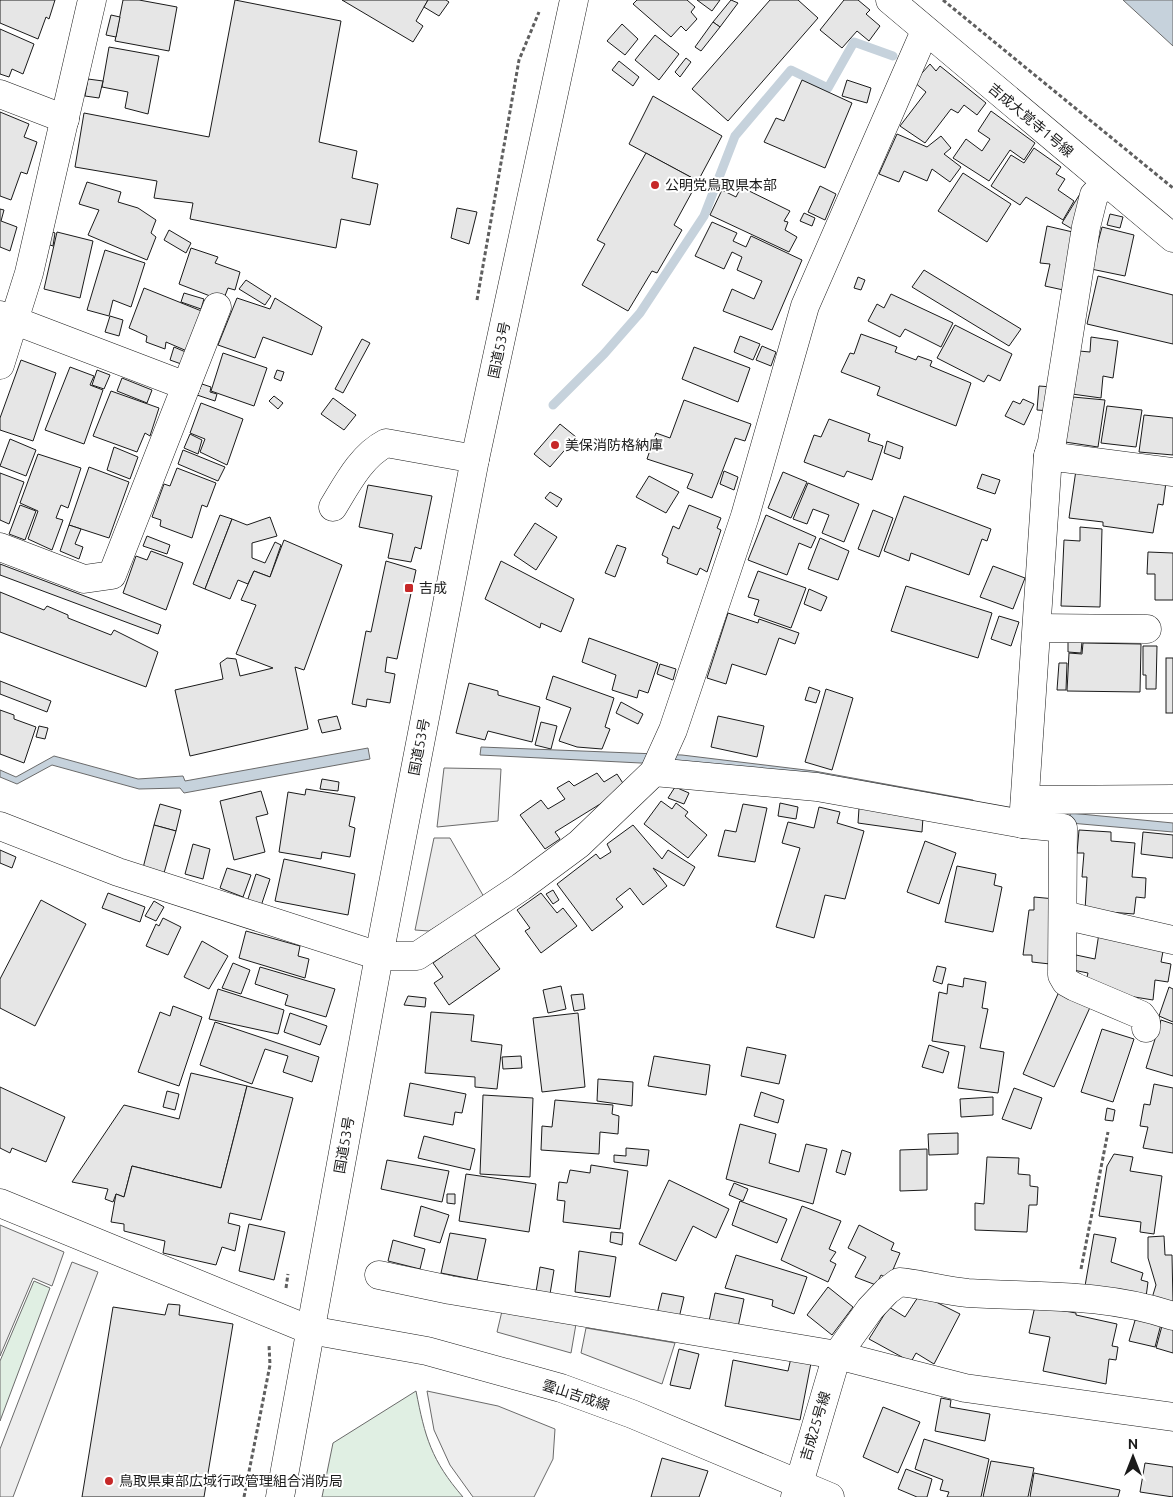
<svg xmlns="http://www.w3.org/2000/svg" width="1173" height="1497" font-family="Ubuntu,'Noto Sans JP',sans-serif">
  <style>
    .green { fill: #e0efe3; stroke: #6a6a6a }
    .parking { fill: #ededed; stroke: #6a6a6a }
    .water { fill: #c6d2dc; stroke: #6a6a6a }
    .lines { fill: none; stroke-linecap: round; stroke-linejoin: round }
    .stream { stroke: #c6d2dc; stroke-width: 9 }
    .building { fill: #e6e6e6; stroke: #1a1a1a }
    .minor-casing { stroke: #1a1a1a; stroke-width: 29 }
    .highway-casing { stroke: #1a1a1a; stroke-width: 29 }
    .path { stroke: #5f5f5f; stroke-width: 3; stroke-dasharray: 4 2.5; stroke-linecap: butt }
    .minor { stroke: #fff; stroke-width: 28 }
    .highway { stroke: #fff; stroke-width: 28 }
    .poi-dot { fill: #c62828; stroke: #fff; stroke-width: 2 }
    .labels { text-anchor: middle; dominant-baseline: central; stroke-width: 4; stroke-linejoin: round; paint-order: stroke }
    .street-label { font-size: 14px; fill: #1a1a1a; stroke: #fff }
    .poi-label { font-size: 14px; fill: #1a1a1a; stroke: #fff; text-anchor: start }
  </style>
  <rect width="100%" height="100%" fill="#fff"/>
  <g class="green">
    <path d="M34,1281L50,1288L0,1421V1361Z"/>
    <path d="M416,1391C425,1437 431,1460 463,1497H322L333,1443Z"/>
  </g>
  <g class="parking">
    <path d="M444,768L501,769L498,821L437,827Z"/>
    <path d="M434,838H450L484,897L429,931L415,930Z"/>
    <path d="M0,1225L64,1252L52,1286L33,1278L0,1356Z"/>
    <path d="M72,1262L98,1272L13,1497H0V1449Z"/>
    <path d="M502,1311L576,1324L571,1353L497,1332Z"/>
    <path d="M586,1328L675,1343L662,1384L581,1353Z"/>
    <path d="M427,1391L498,1406L555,1429L553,1459L534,1497H473L450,1465L434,1430Z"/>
  </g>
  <g class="water">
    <path d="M1123,0H1173V46Z"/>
    <path d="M481,747L682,755L814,771L973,800L971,808L681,765L480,755Z"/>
    <path d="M368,748L370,759L184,793L180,788L139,789L52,765L17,784L0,777V770L16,777L54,756L138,779L183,776L185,781Z"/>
    <path d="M1070,813L1173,823V832L1070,823Z"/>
  </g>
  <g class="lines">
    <path class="stream" d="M553,405L604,354L640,313L704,216L735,136L791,70L828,88L854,42L893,56"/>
  </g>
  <g class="building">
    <path d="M0,0H55L49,19L46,17L38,39L0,23Z"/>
    <path d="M123,0H139L177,7L169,51L115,41Z"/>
    <path d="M235,0L341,21L319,142L357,151L352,178L378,184L370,225L341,219L336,248L190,219L193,203L154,198L157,181L75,167L84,113L209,137Z"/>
    <path d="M342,0H428L416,21L423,26L413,42Z"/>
    <path d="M428,0H446L449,2L439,16L424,7Z"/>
    <path d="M637,0H687L695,7L691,12L697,19L686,31L681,26L671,37L633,4Z"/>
    <path d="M697,0H720L712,11Z"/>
    <path d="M731,0L738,3L720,27L713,22Z"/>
    <path d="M770,0H798L818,18L728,121L692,89Z"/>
    <path d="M844,0H858L870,10L866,14L880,26L869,41L857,31L842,48L820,30Z"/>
    <path d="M111,15L120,17L116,37L106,35Z"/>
    <path d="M713,22L720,27L701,51L695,47Z"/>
    <path d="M622,24L638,39L625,55L607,41Z"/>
    <path d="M0,29L34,44L23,74L12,69L9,77L0,74Z"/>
    <path d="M655,35L679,54L659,80L635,60Z"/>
    <path d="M109,47L159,56L148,114L125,108L128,92L102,87Z"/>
    <path d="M686,58L691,62L680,77L675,72Z"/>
    <path d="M619,61L639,77L633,86L612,70Z"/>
    <path d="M930,64L936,71L940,66L986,103L977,115L964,105L958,113L951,109L925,143L900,126L926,92L914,82Z"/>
    <path d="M88,79L103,81L99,98L85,96Z"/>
    <path d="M802,80L852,103L825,168L764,142L776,118L784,121Z"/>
    <path d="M847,80L871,88L867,103L842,96Z"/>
    <path d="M653,96L722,136L698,181L629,144Z"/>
    <path d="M991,111L1035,143L1024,160L1010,150L989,181L953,158L966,139L982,151L990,139L978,131Z"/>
    <path d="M0,112L29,124L24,137L37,142L27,174L21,172L11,200L0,196Z"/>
    <path d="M897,134L927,147L941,136L951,148L944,154L961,167L950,182L932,169L927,181L904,171L899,182L879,174Z"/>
    <path d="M1034,148L1061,167L1056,174L1065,179L1058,190L1074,201L1063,220L1026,197L1020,205L991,186L1011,155L1024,163Z"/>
    <path d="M646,153L698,181L674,225L682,230L657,273L652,271L628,311L582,285L605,244L597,240Z"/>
    <path d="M963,173L1011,204L987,242L938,211Z"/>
    <path d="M87,182L121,192L118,202L138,208L156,220L151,233L156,237L147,260L88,235L99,210L79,204Z"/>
    <path d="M820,186L836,194L825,220L808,212Z"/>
    <path d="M741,187L790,211L784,221L788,222L785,230L797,237L789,252L710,215L722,190L736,197Z"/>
    <path d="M1083,189L1074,230L1062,223Z"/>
    <path d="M457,208L477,212L469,244L451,238Z"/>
    <path d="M0,209L4,210L1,221L17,227L10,251L0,247Z"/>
    <path d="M804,213L815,218L812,226L800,221Z"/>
    <path d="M1110,214L1123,217L1120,228L1107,225Z"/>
    <path d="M712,222L737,233L733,241L746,247L751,236L802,260L772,330L723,311L732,289L754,299L762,281L737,270L742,257L732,252L724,269L695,256Z"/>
    <path d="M1047,226L1077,233L1068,291L1045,286L1050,264L1040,263Z"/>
    <path d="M1102,227L1134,235L1125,276L1091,269Z"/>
    <path d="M169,230L191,243L186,253L164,240Z"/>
    <path d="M50,231L55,233L53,246L47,244Z"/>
    <path d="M57,232L93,241L80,298L44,289Z"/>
    <path d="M191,248L218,257L215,263L240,272L235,290L228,288L223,301L179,284Z"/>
    <path d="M105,250L145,263L131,307L113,300L109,316L87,310Z"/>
    <path d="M924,270L1021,329L1009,346L912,287Z"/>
    <path d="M1098,276L1173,295V344L1087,324Z"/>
    <path d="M858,277L865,280L861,290L854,288Z"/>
    <path d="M246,280L271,296L265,305L239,289Z"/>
    <path d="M144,288L204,312L187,351L166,342L165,349L146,342L147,336L129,328Z"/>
    <path d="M184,293L204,299L201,309L181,302Z"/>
    <path d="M891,294L953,323L941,347L905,329L900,337L868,321L877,304L884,308Z"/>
    <path d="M237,298L270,309L275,298L322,327L312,355L263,337L255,358L218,345Z"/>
    <path d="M110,316L123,320L119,336L105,332Z"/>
    <path d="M955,325L1012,354L1000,381L988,375L984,382L937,358Z"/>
    <path d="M861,334L897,347L895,352L916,360L918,356L932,361L930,366L971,383L956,426L877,395L880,387L841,372L850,353L854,354Z"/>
    <path d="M740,336L760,344L753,360L734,352Z"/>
    <path d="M1091,337L1118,341L1113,378L1103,376L1101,398L1072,394L1079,351L1090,352Z"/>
    <path d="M362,339L370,343L343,393L335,389Z"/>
    <path d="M762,346L776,352L771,366L756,360Z"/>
    <path d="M174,347L188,353L184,365L170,360Z"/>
    <path d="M694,347L750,368L738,402L682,379Z"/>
    <path d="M223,353L267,368L254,406L211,391Z"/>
    <path d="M21,360L56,373L33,441L0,430V418Z"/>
    <path d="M70,367L94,376L90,385L103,390L84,444L45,430Z"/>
    <path d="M97,370L110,375L104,389L92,385Z"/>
    <path d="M277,370L284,372L281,381L274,378Z"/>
    <path d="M122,378L152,390L147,403L117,391Z"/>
    <path d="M202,384L211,387L210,392L217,394L215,401L197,395Z"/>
    <path d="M1039,386L1052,387L1050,411L1037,410Z"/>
    <path d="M111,391L159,408L150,436L145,433L137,452L93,436Z"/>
    <path d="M274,396L283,403L278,409L269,401Z"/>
    <path d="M1073,397L1105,400L1098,447L1065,442Z"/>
    <path d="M333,398L356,415L344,430L321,414Z"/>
    <path d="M1023,399L1034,404L1024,425L1005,416L1013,401L1020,404Z"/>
    <path d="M684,400L751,424L745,441L735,438L712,498L687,488L693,474L647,459L656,433L670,438Z"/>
    <path d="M201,403L243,419L227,465L200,452L205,439L190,433Z"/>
    <path d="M1107,406L1142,410L1136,447L1101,443Z"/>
    <path d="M1144,415L1173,418V455L1139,452Z"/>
    <path d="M829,419L870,434L868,441L883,446L872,480L847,471L844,477L804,462L814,435L821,437Z"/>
    <path d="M560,424L576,437L550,467L534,454Z"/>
    <path d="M190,434L202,440L198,454L184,448Z"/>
    <path d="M10,439L36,450L26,476L0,466Z"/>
    <path d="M887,441L903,447L900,459L884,453Z"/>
    <path d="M114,447L138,457L130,479L107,470Z"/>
    <path d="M183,450L225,467L218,481L178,464Z"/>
    <path d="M38,454L81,468L68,508L61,505L56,518L63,520L52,550L28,539L38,511L20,503Z"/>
    <path d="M89,467L129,482L109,538L69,525Z"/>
    <path d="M177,468L216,483L207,507L202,505L192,538L160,526L161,520L152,517L164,484L170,486Z"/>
    <path d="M1076,470L1166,482L1163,505L1158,504L1153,533L1103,526V522L1069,518Z"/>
    <path d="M724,471L738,477L734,490L720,484Z"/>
    <path d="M783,472L807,482L791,518L768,508Z"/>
    <path d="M0,473L24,482L9,524L0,520Z"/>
    <path d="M982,474L1000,480L995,494L977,488Z"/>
    <path d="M649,476L679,492L666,513L636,497Z"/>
    <path d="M808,483L859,504L844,542L822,533L829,515L813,509L807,524L793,519Z"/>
    <path d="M368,485L432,496L421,549L415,547L411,562L388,558L393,534L359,527Z"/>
    <path d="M550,492L562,499L557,507L545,498Z"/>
    <path d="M904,496L991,529L987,541L982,539L969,575L911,553L909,561L884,551Z"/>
    <path d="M20,505L36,511L25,540L9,534Z"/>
    <path d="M689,505L721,518L717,528L721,530L707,572L700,568L697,575L667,563L668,558L662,555L673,526L679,529Z"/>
    <path d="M873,510L893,518L879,557L858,549Z"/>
    <path d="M220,515L232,519L205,589L193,584Z"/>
    <path d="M766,515L816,537L811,548L799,543L787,575L748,560Z"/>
    <path d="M270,517L277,536L252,543V558L265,563L275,542L281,545L270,577L254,571L248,584L238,580L230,599L205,589L232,519L247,525Z"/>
    <path d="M535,523L557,537L536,570L514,555Z"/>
    <path d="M69,525L81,529L75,544L83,547L79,559L60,551Z"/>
    <path d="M1080,527L1102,529L1100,607L1061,606L1064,540L1080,541Z"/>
    <path d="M147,536L170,545L167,554L143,546Z"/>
    <path d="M820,538L849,551L838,580L808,569Z"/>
    <path d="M284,540L342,565L304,670L295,667L308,729L190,756L175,690L223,679L220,663L227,658L236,659L240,676L273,668L236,654L256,605L241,600L254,571L270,577Z"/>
    <path d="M617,545L626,548L615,577L605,573Z"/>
    <path d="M151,551L183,563L166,610L123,593L136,556L147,560Z"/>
    <path d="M1148,552L1173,553V600H1155V574H1147Z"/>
    <path d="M386,561L416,570L397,659L387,657L385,672L395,674L390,703L367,699L366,707L352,704L366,631L371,632Z"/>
    <path d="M501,561L574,599L561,632L541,623L540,628L485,599Z"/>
    <path d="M0,564L161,625L158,634L0,575Z"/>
    <path d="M993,566L1025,578L1013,609L980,597Z"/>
    <path d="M758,571L806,588L791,628L754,615L759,600L748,597Z"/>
    <path d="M906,586L992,613L978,658L891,631Z"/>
    <path d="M809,589L827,597L821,611L804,604Z"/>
    <path d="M0,592L44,610L47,606L68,615V618L111,635L114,630L158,652L146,687L0,632Z"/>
    <path d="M728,613L758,623L759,619L799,633L795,644L779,638L766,675L732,664L726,684L707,678Z"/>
    <path d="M999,616L1019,622L1011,646L991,639Z"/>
    <path d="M589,638L658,663L648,693L639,690L637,698L612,690L616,675L582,662Z"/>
    <path d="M1068,641H1082L1081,653L1068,652Z"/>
    <path d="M1083,643L1141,644L1140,692L1067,691L1069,653L1082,654Z"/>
    <path d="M1143,646H1157L1156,689H1146V675H1143Z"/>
    <rect x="1166" y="658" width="7" height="55"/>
    <path d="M1059,663H1067L1066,690H1057Z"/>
    <path d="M660,664L676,669L673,680L657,674Z"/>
    <path d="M553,676L614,698L605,727L610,729L602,749L577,747L559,741L571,708L546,699Z"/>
    <path d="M0,681L51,701L47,712L0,694Z"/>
    <path d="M469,683L498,691V695L540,707L532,742L488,731L485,740L456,733Z"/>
    <path d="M809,687L820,691L816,703L805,700Z"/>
    <path d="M826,689L853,698L832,770L805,762Z"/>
    <path d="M621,702L643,714L638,724L616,713Z"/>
    <path d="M0,710L14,715V719L36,727L24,763L0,754Z"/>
    <path d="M337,716L341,729L322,733L318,720Z"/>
    <path d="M718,716L764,726L757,757L711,747Z"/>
    <path d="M541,722L557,726L551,749L535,745Z"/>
    <path d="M39,726L48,728L45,739L36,737Z"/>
    <path d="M597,773L604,782L617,774L626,788L555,832L560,839L545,849L520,815L541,800L548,809L565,799L557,788L569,781L574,786Z"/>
    <path d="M322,779L339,782L338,791L320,789Z"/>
    <path d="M675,787L689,793L684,804L668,798Z"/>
    <path d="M306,789L355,797L349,826L355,828L350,857L322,852L321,859L279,852L288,792L305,795Z"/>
    <path d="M261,791L268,814L256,817L265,852L234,860L220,801Z"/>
    <path d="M661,801L672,809L676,803L688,812L685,816L707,835L688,858L644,824Z"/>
    <path d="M780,803L798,807L796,819L778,816Z"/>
    <path d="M160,804L181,810L176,831L154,825Z"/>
    <path d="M743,804L767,808L755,862L718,856L725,830L736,832Z"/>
    <path d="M819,807L840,812L837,823L864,831L845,899L825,895L814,938L776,927L800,848L782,843L788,822L814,828Z"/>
    <path d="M859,808L923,817L922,832L858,823Z"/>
    <path d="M154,825L176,831L164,873L143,868Z"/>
    <path d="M633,825L662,859L668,850L695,867L684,886L653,868L667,886L643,905L630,888L616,899L623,907L592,931L557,884L596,854L600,859L611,852L607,844Z"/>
    <path d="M1079,830L1111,832V841L1135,843L1132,877L1146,878L1145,898L1136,897L1134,914L1085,910L1087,877H1082L1084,853H1077Z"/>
    <path d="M1143,832L1173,835V858L1141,854Z"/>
    <path d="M925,841L956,853L939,904L907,892Z"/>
    <path d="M193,844L210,849L203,879L185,874Z"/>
    <path d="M0,850L16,857L12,868L0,863Z"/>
    <path d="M284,859L355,874L348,915L275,901Z"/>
    <path d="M957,866L996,874L994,885L1002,887L993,932L945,922Z"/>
    <path d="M227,868L251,875L243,897L220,888Z"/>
    <path d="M256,874L270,879L261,906L247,902Z"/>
    <path d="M553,890L559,900L553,904L546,894Z"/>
    <path d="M108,893L145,907L140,922L102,908Z"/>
    <path d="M541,893L557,913L563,908L577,926L541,953L525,931L530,928L517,910Z"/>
    <path d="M1034,897L1055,899L1050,964L1032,962V955H1023L1029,910H1034Z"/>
    <path d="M41,900L86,924L35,1026L0,1008V979Z"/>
    <path d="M154,901L164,907L156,921L145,916Z"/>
    <path d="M163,918L181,927L168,955L146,946L156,924L159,926Z"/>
    <path d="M246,931L300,946L298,956L309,959L305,978L239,958Z"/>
    <path d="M1099,933L1164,946L1161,962L1171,964L1168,982L1155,980L1153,1000L1104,992L1086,981L1088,973L1073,970L1076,955L1095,959Z"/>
    <path d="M474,934L500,969L449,1005L434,983L443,977L433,963Z"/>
    <path d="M202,941L228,956L209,989L184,977Z"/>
    <path d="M233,963L250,970L241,994L222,988Z"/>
    <path d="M937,966L946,968L942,984L933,981Z"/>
    <path d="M260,967L335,989L326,1017L285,1005L288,995L255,984Z"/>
    <path d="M964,978L986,982L982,1008L988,1009L980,1048L1004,1052L998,1093L958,1088L965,1046L932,1041L939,992L947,994L948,984L963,987Z"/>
    <path d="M561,986L566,1009L548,1013L543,990Z"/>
    <path d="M1061,987L1092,1003L1054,1087L1023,1074Z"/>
    <path d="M1169,987L1173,989V1022L1159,1016Z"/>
    <path d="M218,989L284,1010L278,1034L209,1019Z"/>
    <path d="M583,994L585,1009L574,1011L571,995Z"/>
    <path d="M408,996L426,998L425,1007L404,1005Z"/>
    <path d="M173,1006L202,1017L179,1086L138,1072L160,1012L170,1016Z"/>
    <path d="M431,1012L474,1015L471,1041L502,1045L497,1089L475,1087V1077L425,1073Z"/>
    <path d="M290,1013L327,1026L320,1045L284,1032Z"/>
    <path d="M578,1013L585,1087L542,1092L533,1018Z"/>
    <path d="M1161,1020L1173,1024V1076L1146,1068Z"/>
    <path d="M215,1022L319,1057L312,1082L283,1072L288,1056L265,1049L252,1084L200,1065Z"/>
    <path d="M1102,1029L1134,1039L1113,1102L1081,1092Z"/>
    <path d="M929,1045L949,1052L943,1073L922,1067Z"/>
    <path d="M747,1047L786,1055L779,1084L741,1076Z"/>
    <path d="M521,1056L522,1068L503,1069L502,1057Z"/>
    <path d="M654,1056L710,1065L706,1095L648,1086Z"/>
    <path d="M191,1073L247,1086L221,1188L132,1166L124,1197L116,1194L113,1202L105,1199L108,1189L72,1182L124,1105L179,1119Z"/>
    <path d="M598,1079L633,1082L632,1106L597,1101Z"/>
    <path d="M410,1083L466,1094L462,1113L455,1112L453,1125L404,1116Z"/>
    <path d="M1154,1084L1173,1088V1153L1143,1148L1148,1127L1140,1126L1144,1104L1150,1105Z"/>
    <path d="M247,1086L293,1098L261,1220L230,1213L228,1223L240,1226L235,1251L222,1247L216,1265L163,1253L165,1241L124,1231V1224L111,1222L116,1194L124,1197L132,1166L221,1188Z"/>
    <path d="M0,1087L65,1117L46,1162L12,1148L10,1153L0,1148Z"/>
    <path d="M1014,1088L1042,1098L1031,1129L1002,1119Z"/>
    <path d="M167,1091L179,1094L175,1110L163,1107Z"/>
    <path d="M761,1092L784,1100L778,1123L754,1116Z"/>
    <path d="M483,1095L533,1098L530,1177L480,1174Z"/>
    <path d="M993,1097V1115L961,1117L960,1099Z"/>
    <path d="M555,1100L613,1105L612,1114L619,1116L618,1134L600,1132L599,1154L541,1150L542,1126L552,1127Z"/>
    <path d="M1107,1108L1115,1110L1113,1121L1105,1120Z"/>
    <path d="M740,1124L776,1134L769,1163L799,1172L806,1144L827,1149L813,1204L726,1179Z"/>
    <path d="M958,1133V1154L929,1155L928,1134Z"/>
    <path d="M424,1136L475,1149L470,1170L418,1158Z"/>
    <path d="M626,1148L649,1150L647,1166L614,1162V1155L626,1156Z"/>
    <path d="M927,1149V1190L900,1191V1150Z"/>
    <path d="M842,1150L851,1153L845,1175L836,1172Z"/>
    <path d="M1114,1154L1133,1157L1130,1171L1162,1176L1154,1234L1140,1232L1141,1222L1099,1216L1107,1166Z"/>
    <path d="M987,1157L1019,1158L1018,1174L1030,1175V1186L1038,1187L1037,1205H1029L1027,1232L975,1230V1203L984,1204Z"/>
    <path d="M387,1160L449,1171L442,1202L381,1189Z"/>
    <path d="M591,1165L628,1171L620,1229L563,1222L565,1201L557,1200L559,1182L567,1183L570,1170L590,1173Z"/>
    <path d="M466,1174L536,1184L529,1232L459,1221Z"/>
    <path d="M669,1180L729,1209L716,1238L693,1226L676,1261L639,1244Z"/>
    <path d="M734,1183L748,1189L743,1201L729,1195Z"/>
    <path d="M447,1194H455V1204L447,1203Z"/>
    <path d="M740,1201L787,1219L777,1243L732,1225Z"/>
    <path d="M421,1206L449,1215L440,1243L414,1236Z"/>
    <path d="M802,1206L841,1221L829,1249L836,1252L830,1261L836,1264L828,1282L781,1260Z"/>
    <path d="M249,1224L285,1232L274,1280L239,1271Z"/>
    <path d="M859,1225L894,1243L891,1250L900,1253L889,1279L881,1275L876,1285L855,1277L866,1257L848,1248Z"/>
    <path d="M611,1232L623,1233L622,1245L610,1242Z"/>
    <path d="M450,1233L486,1239L477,1280L441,1273Z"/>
    <path d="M1094,1234L1116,1238L1111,1262L1143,1273L1141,1280L1148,1282L1146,1297L1085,1286Z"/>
    <path d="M1164,1236L1165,1255H1172L1173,1303L1152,1298L1156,1285L1148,1258V1237Z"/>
    <path d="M393,1240L425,1249L420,1269L388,1261Z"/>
    <path d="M579,1251L616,1257L610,1297L575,1292Z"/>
    <path d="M736,1255L807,1277L794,1314L772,1306L773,1300L725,1288Z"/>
    <path d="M540,1267L554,1270L550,1294L536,1292Z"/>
    <path d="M828,1287L853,1307L832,1335L807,1315Z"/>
    <path d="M662,1293L684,1297L679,1318L657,1314Z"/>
    <path d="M715,1293L744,1299L738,1327L709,1321Z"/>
    <path d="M920,1294L960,1314L934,1364L916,1353L911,1362L869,1339L889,1307L905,1317Z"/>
    <path d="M168,1304L180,1305L179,1315L233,1324L204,1497H82L113,1307L165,1315Z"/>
    <path d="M1035,1306L1076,1313V1315L1117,1324L1112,1346L1118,1347L1116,1360L1109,1359L1106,1384L1043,1371L1050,1337L1029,1333Z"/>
    <path d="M1136,1317L1161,1324L1155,1347L1129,1341Z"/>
    <path d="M1162,1326L1173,1329V1353L1156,1348Z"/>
    <path d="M679,1349L699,1354L690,1389L670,1385Z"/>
    <path d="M791,1358L811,1363L800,1420L725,1406L733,1360L788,1371Z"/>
    <path d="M941,1398L951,1400L950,1407L990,1414L985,1441L935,1431Z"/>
    <path d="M883,1407L920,1422L898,1473L863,1457Z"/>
    <path d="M924,1439L989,1459L981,1497H947L949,1492L940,1490L943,1480L915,1469Z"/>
    <path d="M662,1458L708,1471L699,1497H651Z"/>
    <path d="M991,1461L1034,1468L1028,1497H983Z"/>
    <path d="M1145,1463L1173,1467V1497L1140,1492Z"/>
    <path d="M906,1469L932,1479L927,1497H917L898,1489Z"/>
    <path d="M1034,1473L1120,1490L1118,1497H1030Z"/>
  </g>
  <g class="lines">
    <defs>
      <g id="minor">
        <path d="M890,0L1173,238"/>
        <path d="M0,94L65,119"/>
        <path d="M0,315L186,386"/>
        <path d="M0,365L29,273L92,0"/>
        <path d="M1048,456L1052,442L1086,227L1094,195L1107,183"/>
        <path d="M333,507C347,484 361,456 386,443L475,459"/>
        <path d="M0,547L84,579L112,575L217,307"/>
        <path d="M1037,628L1147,629"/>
        <path d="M654,772L817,787L1023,824L1063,828L1062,975L1066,982L1075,987L1141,1015L1146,1022V1028"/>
        <path d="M1025,800L1173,799"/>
        <path d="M1023,824L1048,456L1173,472"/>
        <path d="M0,826L118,872L379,956H417L521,887L579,844L654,772L673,730L745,516L805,306L925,31"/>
        <path d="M1063,915L1173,940"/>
        <path d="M0,1203L310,1330L427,1351L561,1388L632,1414L830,1497"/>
        <path d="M379,1275L450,1290L837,1355L965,1388L1173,1417"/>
        <path d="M795,1497L837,1355L870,1309L887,1291L899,1282C922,1284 945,1291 968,1293C1038,1297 1105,1293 1173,1316"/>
      </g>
      <path id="highway" d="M280,1497L379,956L475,459L574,0"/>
    </defs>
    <use href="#minor" class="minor-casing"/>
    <use href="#highway" class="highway-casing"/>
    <g class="path">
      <path d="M943,0L1173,188"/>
      <path d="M477,300L519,60L539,12"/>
      <path d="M1081,1269L1108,1132"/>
      <path d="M286,1288L288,1274"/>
      <path d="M244,1497L270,1365L269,1345"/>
    </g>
    <use href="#minor" class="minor"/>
    <use href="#highway" class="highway"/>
  </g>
  <g class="poi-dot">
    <circle cx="655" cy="185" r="5"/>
    <circle cx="555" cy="445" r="5"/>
    <rect x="404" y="583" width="10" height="10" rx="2.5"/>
    <circle cx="109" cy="1481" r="5"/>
  </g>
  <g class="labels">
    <g class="street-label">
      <text transform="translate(1031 120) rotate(40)">吉成大覚寺1号線</text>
      <text transform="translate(499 350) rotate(-78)">国道53号</text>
      <text transform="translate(419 747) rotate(-79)">国道53号</text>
      <text transform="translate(344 1145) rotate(-80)">国道53号</text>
      <text transform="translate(576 1395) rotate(18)">雲山吉成線</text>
      <text transform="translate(815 1426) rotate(-73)">吉成25号線</text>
    </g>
    <g class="poi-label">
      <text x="665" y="185">公明党鳥取県本部</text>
      <text x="565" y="445">美保消防格納庫</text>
      <text x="419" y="588">吉成</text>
      <text x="119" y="1481">鳥取県東部広域行政管理組合消防局</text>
    </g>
  </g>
  <g transform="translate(1133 1457)" stroke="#ffffff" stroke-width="4" paint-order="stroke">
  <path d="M0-4L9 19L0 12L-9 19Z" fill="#1a1a1a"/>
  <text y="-8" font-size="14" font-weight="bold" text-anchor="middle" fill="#1a1a1a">N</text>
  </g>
</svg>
